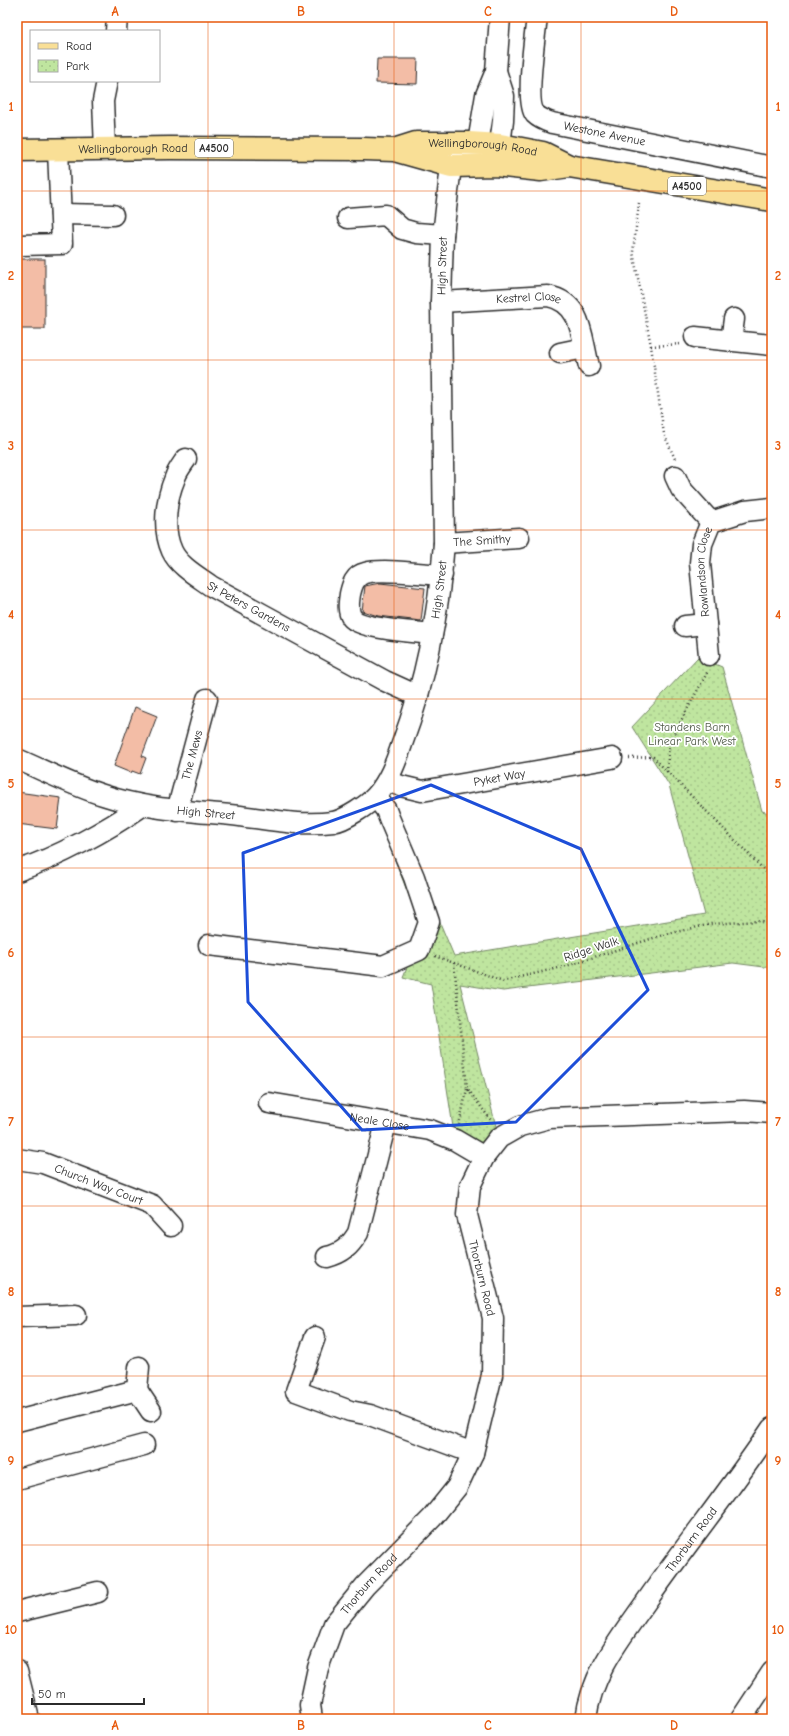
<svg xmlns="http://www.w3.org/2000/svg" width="789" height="1736" font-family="'Comic Neue',sans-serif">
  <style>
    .park { fill: url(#park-dots); stroke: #758865 }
    .building { fill: #f3bda6; stroke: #2b2b2b }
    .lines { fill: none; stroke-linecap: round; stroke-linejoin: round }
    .minor-casing { stroke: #2b2b2b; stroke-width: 23 }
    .major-casing { stroke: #2b2b2b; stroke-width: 25 }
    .path { stroke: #2b2b2b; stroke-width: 2.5; stroke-dasharray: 1 3; stroke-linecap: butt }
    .minor { stroke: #fff; stroke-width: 20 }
    .major { stroke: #f9df96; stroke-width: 22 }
    .marked { fill: none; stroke: #1d4ed8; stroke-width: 3; stroke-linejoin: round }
    .grid { fill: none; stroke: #e8590c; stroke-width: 1; stroke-opacity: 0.55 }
    .labels { text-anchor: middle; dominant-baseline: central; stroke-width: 3.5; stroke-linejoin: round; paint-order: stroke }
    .shield { fill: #fff; stroke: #6b6b6b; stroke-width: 1 }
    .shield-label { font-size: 11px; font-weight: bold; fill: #2b2b2b }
    .street-label { font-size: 12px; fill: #2b2b2b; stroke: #fff }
    .park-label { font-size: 12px; fill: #505a48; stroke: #fff }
    .neatline { fill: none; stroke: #e8590c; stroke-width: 1.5 }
    .grid-label { font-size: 13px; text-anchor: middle; font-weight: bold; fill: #e8590c }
  </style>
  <defs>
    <pattern id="park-dots" width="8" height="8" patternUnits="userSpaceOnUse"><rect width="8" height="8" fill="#bfe59f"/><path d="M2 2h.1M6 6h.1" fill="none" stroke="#a4c589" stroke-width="1.8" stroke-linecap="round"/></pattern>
  </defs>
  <rect width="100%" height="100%" fill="#fff"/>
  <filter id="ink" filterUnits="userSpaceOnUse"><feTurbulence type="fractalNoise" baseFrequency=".025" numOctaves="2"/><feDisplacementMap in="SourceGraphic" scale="8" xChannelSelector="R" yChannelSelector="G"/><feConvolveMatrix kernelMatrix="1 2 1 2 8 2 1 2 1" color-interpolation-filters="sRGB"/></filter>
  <g filter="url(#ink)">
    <path class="park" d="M698,657L722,667L762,811L772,814V968L733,963L503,991L460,984L499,1138L484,1157L455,1140L431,984L403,977L422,929L384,832L394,814L454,956L704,915L669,785L632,727Z"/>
    <g class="building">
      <path d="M377,59H418L417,84L376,83Z"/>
      <rect x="17" y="259" width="28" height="70"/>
      <path d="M380,583L425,588L421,621L378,616L362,611L365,586Z"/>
      <path d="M135,707L157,716L142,756L146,758L140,774L132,771L131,773L114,766Z"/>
      <path d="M17,792L61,798L57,829L17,824Z"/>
    </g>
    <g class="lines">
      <defs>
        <g id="minor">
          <path id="s1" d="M537,17C535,35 525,102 535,114C539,118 546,121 552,123L772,167"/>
          <path d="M116,31L117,17"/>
          <path d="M105,149L103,101L107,81"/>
          <path d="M490,158L500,145L503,121L504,96L496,71"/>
          <path d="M483,159L478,143L486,95L496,71L500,17"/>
          <path d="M61,214L113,215"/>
          <path d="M348,218L386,215L402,229L416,233L443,235"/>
          <path d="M20,245L62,244L58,150"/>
          <path id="s2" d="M441,302L548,296C583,303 581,337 589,366"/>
          <path d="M695,337L772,345"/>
          <path d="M731,341L734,319"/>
          <path d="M560,353L584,348"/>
          <path id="s3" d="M186,459C182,465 177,471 175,478C166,499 162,529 172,551C179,566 197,576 211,586L385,681L418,696"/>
          <path d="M675,476L681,489L711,522"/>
          <path id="s4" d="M444,543L519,538"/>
          <path d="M685,626L706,624"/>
          <path d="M432,634C416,632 361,629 352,618C347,611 349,601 350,594C352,585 355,575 365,573C382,568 422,574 442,575"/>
          <path id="s5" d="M709,655L700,563L702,544L711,522L745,511L772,508"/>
          <path id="s6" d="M17,759C45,771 74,786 103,795C148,810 193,811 240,816C271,820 301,826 333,822C345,820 368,805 376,796C389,781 396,762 402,744C426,680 439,612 444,543L441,302L443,235L451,166L463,155"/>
          <path id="s7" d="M387,781L401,786L422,791L612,758"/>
          <path id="s8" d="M177,811L207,699"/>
          <path d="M17,871C58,857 106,831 142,806"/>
          <path d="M209,945L383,966L419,950L429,922L414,877L389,818L386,810L376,797"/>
          <path id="s9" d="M269,1103L430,1130L455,1140L484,1157"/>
          <path id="s10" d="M17,1159L43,1163L152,1205L171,1226"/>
          <path d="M327,1257C343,1253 350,1246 358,1233L386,1123"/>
          <path d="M17,1317L76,1315"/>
          <path d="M315,1337L296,1391L350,1411L370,1415L473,1453"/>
          <path d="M137,1390L151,1411"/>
          <path d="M17,1421L137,1390L139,1367"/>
          <path d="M17,1479L144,1445"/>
          <path d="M17,1612L98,1592"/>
          <path d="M17,1671L29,1719"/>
          <path id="s11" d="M312,1719L310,1705L318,1668L334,1624L365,1586L432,1518L457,1487L473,1453L492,1375L493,1318L467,1215L470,1186L484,1157L499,1138L520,1126L549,1118L744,1111L772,1113"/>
          <path id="s12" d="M586,1719C591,1673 623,1635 648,1599C689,1541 733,1486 772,1428"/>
          <path d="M741,1719L772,1672"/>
        </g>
        <g id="major">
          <path id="s13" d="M397,149L416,143H469L500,145L543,153L569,166L772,200"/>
          <path id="s14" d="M17,150L170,148L364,149L394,150L451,166L495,165L541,170L569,166"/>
        </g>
      </defs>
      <use href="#minor" class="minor-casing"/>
      <use href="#major" class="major-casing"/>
      <g class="path">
        <path d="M639,203L633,252L651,346L664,434L675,459"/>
        <path d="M651,346L681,344"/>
        <path d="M629,758L653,757L772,878"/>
        <path d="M667,772L669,743L708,671"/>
        <path d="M435,956L503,981L563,967L663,935L711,924L758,921L772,924"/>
        <path d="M454,963L467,1088L493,1123"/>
        <path d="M459,1125L467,1089"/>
      </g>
      <use href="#minor" class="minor"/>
      <use href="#major" class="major"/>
    </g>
  </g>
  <path class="marked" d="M431,785L581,849L648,990L516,1122L362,1130L248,1002L243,853Z"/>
  <path class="grid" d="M208,17V1719M394,17V1719M581,17V1719M17,191H772M17,360H772M17,530H772M17,699H772M17,868H772M17,1037H772M17,1206H772M17,1376H772M17,1545H772"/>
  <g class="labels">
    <g class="shield">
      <rect x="195" y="139" width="38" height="18" rx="3"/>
      <rect x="668" y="177" width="38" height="18" rx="3"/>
    </g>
    <g class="shield-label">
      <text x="214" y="148">A4500</text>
      <text x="687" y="186">A4500</text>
    </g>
    <g class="street-label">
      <text stroke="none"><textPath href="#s1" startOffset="171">Westone Avenue</textPath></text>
      <text stroke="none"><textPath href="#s13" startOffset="87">Wellingborough Road</textPath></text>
      <text stroke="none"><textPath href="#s14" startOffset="116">Wellingborough Road</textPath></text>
      <text stroke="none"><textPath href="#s6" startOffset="918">High Street</textPath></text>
      <text stroke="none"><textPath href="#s2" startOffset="88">Kestrel Close</textPath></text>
      <text stroke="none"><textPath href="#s4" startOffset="38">The Smithy</textPath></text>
      <text stroke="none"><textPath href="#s5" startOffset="84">Rowlandson Close</textPath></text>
      <text stroke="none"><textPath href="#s6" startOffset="594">High Street</textPath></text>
      <text stroke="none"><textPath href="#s3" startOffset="193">St Peters Gardens</textPath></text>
      <text stroke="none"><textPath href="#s8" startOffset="58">The Mews</textPath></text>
      <text stroke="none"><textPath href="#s7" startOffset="115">Pyket Way</textPath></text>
      <text stroke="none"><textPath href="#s6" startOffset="198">High Street</textPath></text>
      <text transform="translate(591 949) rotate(-18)">Ridge Walk</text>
      <text stroke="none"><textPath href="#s9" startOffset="112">Neale Close</textPath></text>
      <text stroke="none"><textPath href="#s10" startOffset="86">Church Way Court</textPath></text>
      <text transform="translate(482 1278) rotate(76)">Thorburn Road</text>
      <text stroke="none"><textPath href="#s12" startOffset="210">Thorburn Road</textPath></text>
      <text stroke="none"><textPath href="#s11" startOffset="152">Thorburn Road</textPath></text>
    </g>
    <g class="park-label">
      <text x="692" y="727">Standens Barn<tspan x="692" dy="14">Linear Park West</tspan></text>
    </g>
  </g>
  <rect width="789" height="1736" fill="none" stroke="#fff" stroke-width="44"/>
  <rect x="30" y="30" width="130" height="52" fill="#ffffff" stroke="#aaaaaa"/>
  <rect x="38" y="43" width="20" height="6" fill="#f9df96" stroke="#aaaaaa"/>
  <text x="66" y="50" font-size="12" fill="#2b2b2b">Road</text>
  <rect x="38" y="60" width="20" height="12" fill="url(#park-dots)" stroke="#aaaaaa"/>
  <text x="66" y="70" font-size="12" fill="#2b2b2b">Park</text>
  <path d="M32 1698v6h112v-6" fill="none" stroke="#2b2b2b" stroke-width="2"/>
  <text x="38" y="1698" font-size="12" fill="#2b2b2b" stroke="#ffffff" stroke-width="3" paint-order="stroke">50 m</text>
  <rect x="22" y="22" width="745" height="1692" class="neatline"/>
  <g class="grid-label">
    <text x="115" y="16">A</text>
    <text x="301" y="16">B</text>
    <text x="488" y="16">C</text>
    <text x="674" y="16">D</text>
    <text x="11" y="111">1</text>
    <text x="778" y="111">1</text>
    <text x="11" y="280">2</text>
    <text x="778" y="280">2</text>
    <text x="11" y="450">3</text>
    <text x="778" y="450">3</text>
    <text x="11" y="619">4</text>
    <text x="778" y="619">4</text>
    <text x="11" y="788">5</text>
    <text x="778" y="788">5</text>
    <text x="11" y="957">6</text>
    <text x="778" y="957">6</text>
    <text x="11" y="1126">7</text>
    <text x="778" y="1126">7</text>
    <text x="11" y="1296">8</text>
    <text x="778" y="1296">8</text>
    <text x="11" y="1465">9</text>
    <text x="778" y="1465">9</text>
    <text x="11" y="1634">10</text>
    <text x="778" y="1634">10</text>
    <text x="115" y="1730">A</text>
    <text x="301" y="1730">B</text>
    <text x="488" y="1730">C</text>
    <text x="674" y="1730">D</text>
  </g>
</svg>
